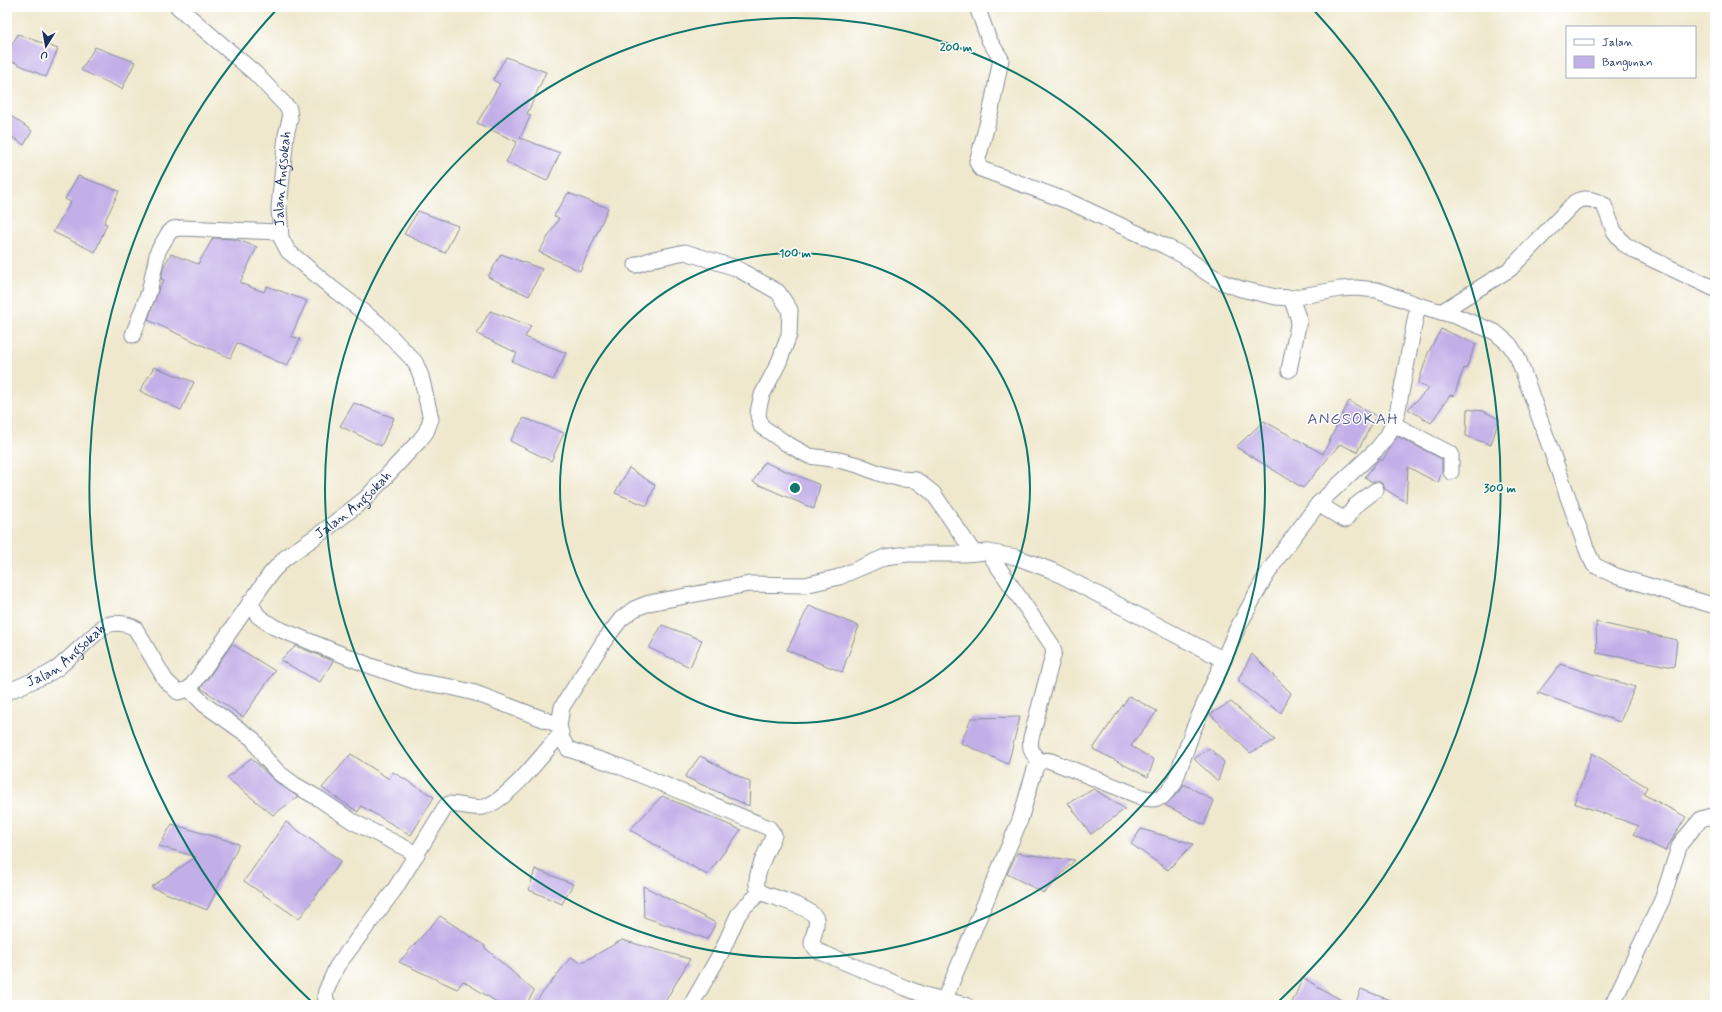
<svg xmlns="http://www.w3.org/2000/svg" width="1722" height="1012" font-family="Mynerve,sans-serif">
  <style>
    .building { fill: #c2afe8 }
    .lines { fill: none; stroke-linecap: round; stroke-linejoin: round }
    .street-casing { stroke: #858c96; stroke-width: 17 }
    .street { stroke: #fff; stroke-width: 15 }
    .ring { fill: none; stroke: #0f766e; stroke-width: 2 }
    .labels { text-anchor: middle; dominant-baseline: central; stroke-width: 3; stroke-linejoin: round; paint-order: stroke }
    .street-label { font-size: 14px; fill: #1b2f5e; stroke: #fff }
    .quarter-label { font-size: 16px; letter-spacing: 1px; fill: #555c8e; stroke: #fff }
    .centre { fill: #0f766e; stroke: #fff; stroke-width: 2 }
    .ring-label { font-size: 12px; text-anchor: middle; font-weight: bold; fill: #0f766e; stroke: #fff; stroke-width: 3; stroke-linejoin: round; paint-order: stroke }
  </style>
  <rect width="100%" height="100%" fill="#fff"/>
  <filter id="ink" filterUnits="userSpaceOnUse"><feTurbulence type="fractalNoise" baseFrequency=".025" numOctaves="2"/><feDisplacementMap in="SourceGraphic" scale="8" xChannelSelector="R" yChannelSelector="G"/><feConvolveMatrix kernelMatrix="1 2 1 2 8 2 1 2 1" color-interpolation-filters="sRGB"/></filter>
  <filter id="wash" filterUnits="userSpaceOnUse"><feTurbulence type="fractalNoise" baseFrequency=".012" numOctaves="4" result="noise"/><feDisplacementMap in="SourceGraphic" scale="16" xChannelSelector="R" yChannelSelector="G"/><feGaussianBlur stdDeviation="0.9" result="paint"/><feColorMatrix in="noise" values="0 0 0 0 0 0 0 0 0 0 0 0 0 0 0 0 0 1.4 0 .05"/><feComposite in="paint" operator="in"/></filter>
  <g filter="url(#wash)">
    <rect width="100%" height="100%" fill="#efe8cd"/>
    <g id="blocks">
      <g class="building">
        <path d="M18,34L58,49L46,77L7,59V53Z"/>
        <path d="M95,47L135,62L122,89L81,70Z"/>
        <path d="M506,57L546,72L527,114L531,115L520,138L560,153L547,181L506,162L517,142L477,123L500,84L493,80Z"/>
        <path d="M7,113L32,131L24,145L12,137L7,144Z"/>
        <path d="M78,176L119,191L104,223L107,224L95,252L53,232L71,202L65,199Z"/>
        <path d="M568,193L608,208L580,271L539,252L559,218L554,216Z"/>
        <path d="M418,211L458,226L445,253L404,234Z"/>
        <path d="M213,238L235,239L257,247L240,283L264,292L267,286L307,301L291,336L300,339L287,366L237,343L230,358L148,320L159,288L164,280L161,279L164,266L171,254L198,264Z"/>
        <path d="M501,254L542,269L529,296L488,277Z"/>
        <path d="M490,311L531,326L525,337L566,353L553,380L512,361L517,353L477,334Z"/>
        <path d="M1441,329L1476,344L1466,369L1464,368L1454,396L1450,395L1431,423L1408,409L1429,388L1418,384L1428,353Z"/>
        <path d="M154,367L194,382L181,410L140,391Z"/>
        <path d="M1349,401L1376,416L1357,452L1340,444L1303,488L1236,447L1264,421L1323,454Z"/>
        <path d="M354,403L394,418L381,446L340,426Z"/>
        <path d="M1467,409L1483,411L1499,419L1491,445L1466,436Z"/>
        <path d="M524,418L564,433L551,461L510,441Z"/>
        <path d="M1397,436L1442,459V471L1438,483L1408,467L1406,502L1385,489L1383,485L1380,482H1372L1365,477L1375,464L1379,459L1382,461Z"/>
        <path d="M764,462L820,485L814,509L753,482Z"/>
        <path d="M629,468L655,485L647,506L615,493Z"/>
        <path d="M809,606L859,626L842,672L787,650Z"/>
        <path d="M1596,622L1677,640L1674,667L1597,653Z"/>
        <path d="M662,625L702,640L690,667L649,648Z"/>
        <path d="M232,644L275,671L243,717L201,688Z"/>
        <path d="M296,646L333,661L320,682L280,660Z"/>
        <path d="M1252,654L1291,693L1281,713L1239,682V678Z"/>
        <path d="M1560,664L1635,687L1620,722L1538,693Z"/>
        <path d="M1129,696L1157,711L1131,746L1154,760L1148,777L1093,749Z"/>
        <path d="M1231,702L1275,740L1250,753L1210,714Z"/>
        <path d="M1020,717L1008,764L961,743L971,718Z"/>
        <path d="M1209,748L1224,762L1218,781L1194,759Z"/>
        <path d="M1592,753L1647,787L1643,794L1686,817L1665,851L1633,834L1639,826L1574,803Z"/>
        <path d="M351,754L389,779L393,772L434,797L411,835L361,806L358,812L322,788Z"/>
        <path d="M700,756L750,782L749,806L685,777Z"/>
        <path d="M251,758L274,780L298,797L273,815L227,778Z"/>
        <path d="M1184,784L1214,801L1204,825L1165,805L1181,790Z"/>
        <path d="M1094,789L1125,809L1091,834L1068,803Z"/>
        <path d="M662,796L741,830L707,875L630,830Z"/>
        <path d="M286,822L341,861L299,919L244,881Z"/>
        <path d="M172,824L239,844L207,910L151,887L196,857L159,846Z"/>
        <path d="M1141,829L1193,844L1168,870L1131,844Z"/>
        <path d="M1017,853L1056,858L1075,860L1044,893L1007,874Z"/>
        <path d="M535,869L573,884L562,904L529,890Z"/>
        <path d="M643,886L716,923L707,939L644,917Z"/>
        <path d="M440,916L485,946L484,947L534,991L526,1005H502L463,981L457,989L399,962Z"/>
        <path d="M622,940L690,959L663,1005H533L571,957L581,963Z"/>
        <path d="M1303,978L1350,1005H1291Z"/>
        <path d="M1361,989L1400,1004V1005H1355Z"/>
      </g>
    </g>
  </g>
  <g filter="url(#ink)">
    <use href="#blocks" fill-opacity="0" stroke="#858c96" stroke-width="1"/>
    <g class="lines">
      <defs>
        <g id="street">
          <path d="M977,7L989,40L1001,59L991,110L977,162L981,169L1070,202L1165,246L1184,256L1207,273L1222,282L1241,289L1276,297L1291,298L1340,289L1356,288L1377,290L1418,305L1455,316L1495,332L1510,345L1518,358L1588,553L1594,565L1616,576L1715,606"/>
          <path d="M636,265L653,259L685,252L736,268L778,292L790,310L789,335L779,362L762,395L759,407L758,415L761,426L784,442L809,456L839,460L858,465L881,474L901,479L916,480L933,493L974,553"/>
          <path d="M1441,312L1510,269L1575,202C1585,196 1595,200 1604,205L1614,231L1624,244L1639,253L1715,289"/>
          <path d="M133,335L149,292L158,251L168,234L173,229L182,228L280,232"/>
          <path d="M1289,370L1299,320L1291,298"/>
          <path d="M1393,424L1451,454V472"/>
          <path d="M1318,504L1345,520L1355,506L1376,490"/>
          <path d="M988,552L1052,645L1054,652L1031,738C1029,749 1032,754 1040,761"/>
          <path d="M250,602L258,616L274,627L368,665L414,681L451,687L475,693L559,725L562,707L604,641L621,619L634,609L649,603L749,584L805,585L839,577L885,557L908,554H964L988,552L1016,557L1053,571L1224,660"/>
          <path d="M189,689L205,705L253,739L265,758L279,773L295,785L318,798L352,821L417,854"/>
          <path id="s1" d="M7,692L46,675L58,668L103,627C113,621 126,623 135,628L166,681L178,692L189,689L196,680L271,573L285,558L325,530L365,499L420,440L426,432L431,419L421,376L415,362L378,323L333,289L288,251L281,238L279,208L286,135L290,119L289,109L256,74L178,7"/>
          <path d="M559,725L562,739L568,749L619,766L769,828L774,835C769,847 752,877 758,889C760,892 762,893 765,894C776,898 813,908 816,919C818,927 812,936 812,944L818,951L906,988L924,995L966,1005"/>
          <path d="M328,1005L325,996L326,991L337,966L395,889L446,806L449,804C460,804 472,809 483,807C507,802 545,752 561,733"/>
          <path d="M691,1005L722,951L738,915L744,907L761,892"/>
          <path d="M942,1005L1020,820L1035,769C1039,761 1043,759 1051,761L1144,798L1153,799L1162,797L1174,784L1193,730L1236,631L1263,581L1279,556L1318,504L1377,449L1388,435L1397,414L1418,305"/>
          <path d="M1612,1005L1662,900L1680,844L1701,819L1715,815"/>
        </g>
      </defs>
      <use href="#street" class="street-casing"/>
      <use href="#street" class="street"/>
    </g>
  </g>
  <g class="ring">
    <circle cx="795" cy="488" r="235"/>
    <circle cx="795" cy="488" r="470"/>
    <path d="M314 1004A705 705 0 0 1 279 7M1311 7A705 705 0 0 1 1276 1004"/>
  </g>
  <g class="labels">
    <g class="street-label">
      <text stroke="none"><textPath href="#s1" startOffset="909">Jalan Angsokah</textPath></text>
      <text stroke="none"><textPath href="#s1" startOffset="489">Jalan Angsokah</textPath></text>
      <text stroke="none"><textPath href="#s1" startOffset="70">Jalan Angsokah</textPath></text>
    </g>
    <g class="quarter-label">
      <text x="1353" y="419">ANGSOKAH</text>
    </g>
  </g>
  <circle cx="795" cy="488" r="6" class="centre"/>
  <g class="ring-label">
    <text x="956" y="51">200 m</text>
    <text x="795" y="257">100 m</text>
    <text x="1500" y="492">300 m</text>
  </g>
  <rect width="1722" height="1012" fill="none" stroke="#fff" stroke-width="24"/>
  <rect x="1566" y="26" width="130" height="52" fill="#ffffff" stroke="#a4acbf"/>
  <rect x="1574" y="39" width="20" height="6" fill="#ffffff" stroke="#a4acbf"/>
  <text x="1602" y="46" font-size="12" fill="#1b2f5e">Jalan</text>
  <rect x="1574" y="56" width="20" height="12" fill="#c2afe8" stroke="#a4acbf"/>
  <text x="1602" y="66" font-size="12" fill="#1b2f5e">Bangunan</text>
  <g transform="translate(46 46) rotate(191)" stroke="#ffffff" stroke-width="3" paint-order="stroke">
  <path d="M0-3L7 15L0 10L-7 15Z" fill="#1b2f5e"/>
  <text y="-6" font-size="11" font-weight="bold" text-anchor="middle" fill="#1b2f5e">U</text>
  </g>
</svg>
